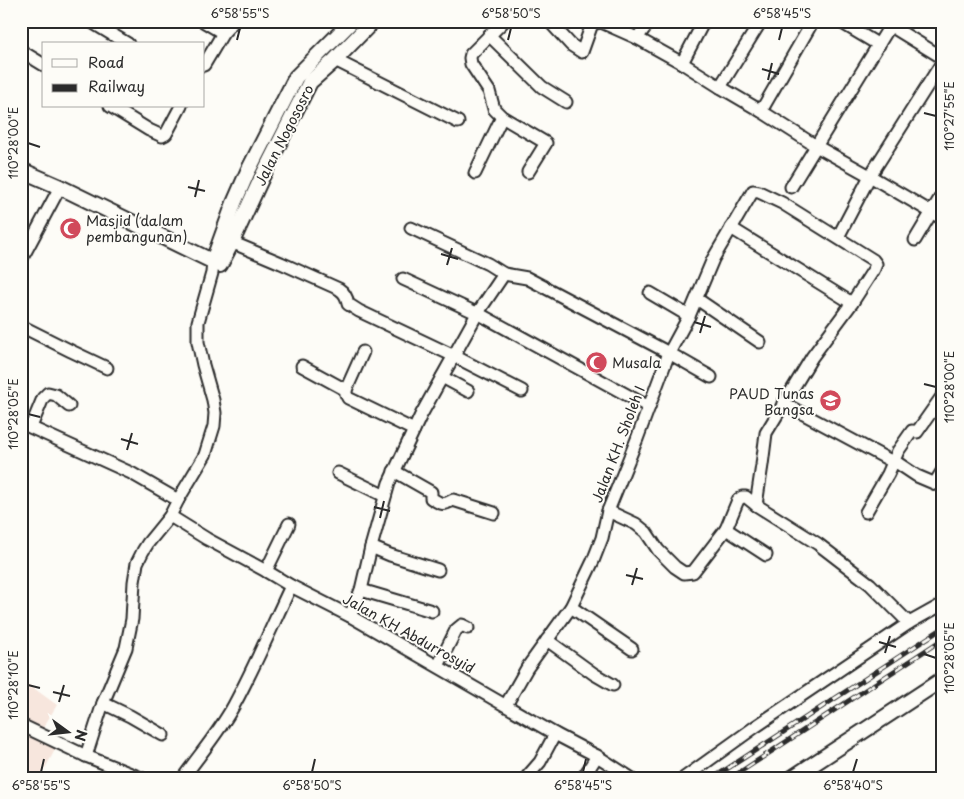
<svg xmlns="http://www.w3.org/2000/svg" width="964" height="799" font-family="'Playpen Sans',sans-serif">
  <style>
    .built { fill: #f7e6dd }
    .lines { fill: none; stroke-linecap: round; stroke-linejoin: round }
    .minor-casing { stroke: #2b2b2b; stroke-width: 15 }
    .tertiary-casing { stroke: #2b2b2b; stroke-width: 18 }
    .minor { stroke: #fdfcf7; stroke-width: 11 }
    .tertiary { stroke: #fdfcf7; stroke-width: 14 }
    .rail-casing { stroke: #2b2b2b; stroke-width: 5 }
    .rail { stroke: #fdfcf7; stroke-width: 3; stroke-dasharray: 9; stroke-linecap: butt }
    .ticks { fill: none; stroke: #2b2b2b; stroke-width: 2 }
    .labels { text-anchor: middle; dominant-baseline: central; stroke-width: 4; stroke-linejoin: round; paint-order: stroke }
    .street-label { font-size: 14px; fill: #2b2b2b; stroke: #fdfcf7 }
    .poi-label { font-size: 14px; fill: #2b2b2b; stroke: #fdfcf7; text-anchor: start }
    .neatline { fill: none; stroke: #2b2b2b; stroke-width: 2 }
    .ticks-label { font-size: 12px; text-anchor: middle; fill: #2b2b2b }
  </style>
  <rect width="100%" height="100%" fill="#fdfcf7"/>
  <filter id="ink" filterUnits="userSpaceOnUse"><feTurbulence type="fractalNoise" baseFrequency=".02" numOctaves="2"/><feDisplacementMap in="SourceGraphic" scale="10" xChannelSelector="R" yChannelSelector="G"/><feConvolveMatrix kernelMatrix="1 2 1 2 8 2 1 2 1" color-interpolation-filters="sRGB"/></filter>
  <g filter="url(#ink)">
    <path class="built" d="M21,679L57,705L38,736L57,746L40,778H31L21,772Z"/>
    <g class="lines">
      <defs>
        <g id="minor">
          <path d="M90,21L128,44"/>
          <path d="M203,21L223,33"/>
          <path d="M504,21L471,54L470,58L471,64L489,91L494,109L502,117L546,143L528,172"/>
          <path d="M549,21L571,45L582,52L592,24L601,22L637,38L682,63L720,87L761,111L816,146L870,176L943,219"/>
          <path d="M839,21L879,45"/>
          <path d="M891,26L943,58"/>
          <path d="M489,35L542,87L566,102"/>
          <path d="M637,38L650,21"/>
          <path d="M21,51L44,65"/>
          <path d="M335,60L458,122"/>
          <path d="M682,63L704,21"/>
          <path d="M204,65L223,33L234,21"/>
          <path d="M720,87L761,21"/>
          <path d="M110,106L149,130L162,136L166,134L181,106"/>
          <path d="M761,111L813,21"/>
          <path d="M475,173L502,117"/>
          <path d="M791,187L893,21"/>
          <path d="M411,228L488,264L504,274L527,278L669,353L711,377"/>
          <path d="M731,228L852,303"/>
          <path d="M838,237L870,176L943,61"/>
          <path d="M224,239L281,263L339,289C345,293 347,297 348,304L359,311L454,356L522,391"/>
          <path d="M915,240L943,193"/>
          <path d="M21,260L60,187"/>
          <path d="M403,279L483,316L649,407"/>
          <path d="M650,293L689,316"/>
          <path d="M697,299L760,342"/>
          <path d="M21,326L71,351L107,368"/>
          <path d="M363,352L346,390V394L348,398L414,430"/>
          <path d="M302,366L346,390"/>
          <path d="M442,377L468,391"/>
          <path d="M783,403L893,462L899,464L917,476L943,487"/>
          <path d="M21,423L131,473L178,500"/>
          <path d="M31,427L43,398L48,393L56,395L69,406"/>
          <path d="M394,471L431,492V498C441,504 442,506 453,500L494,513"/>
          <path d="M338,473L385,496"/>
          <path d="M935,483L943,470"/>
          <path d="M608,511L636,524L646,532L658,550L675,567L684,573L693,572L726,529L738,500L742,497H746L756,505L818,544L870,584L909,623"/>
          <path d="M866,512L888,474L898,451L912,431L917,432L943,395"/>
          <path d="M170,516L207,539L266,571L291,586L350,616L555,734L597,756L631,778"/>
          <path d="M726,529L766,555"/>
          <path d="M371,547L390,555L438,570"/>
          <path d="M266,571L289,524"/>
          <path d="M361,590L432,611"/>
          <path d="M571,607L632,649"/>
          <path d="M350,616L361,590L371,547L389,483L421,415L442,377L477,314L504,274"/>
          <path d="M547,640L594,674L613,685"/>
          <path d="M438,666L456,630L462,625L468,628"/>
          <path d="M103,703L130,716L163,735"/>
          <path d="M506,705L527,668L571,607L593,561L602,538L608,511L637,439L669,353L689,316L713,259L753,191L759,192L782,203L873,260L876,264L874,269L852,303L812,357L766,433L762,465L756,505"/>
          <path d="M21,725L86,756L141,778"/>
          <path d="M86,756L103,703L126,648L132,619L134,582L137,563L143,551L148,543L170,516L178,500L205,455L214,426L215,413L213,400L203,365L198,342V322L212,273L213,261"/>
          <path d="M183,778C200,754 220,731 234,705C255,666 272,626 291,586"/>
          <path d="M526,778L540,762L555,734"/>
          <path d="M583,778L597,756"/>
          <path d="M684,778L755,727L909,623L943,604"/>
        </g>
        <g id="tertiary">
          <path d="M21,170L60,187L220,265L232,242L262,177L310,82L335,60L373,21"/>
          <path d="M213,261L234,203L248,171L296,77L352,21"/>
          <path d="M792,778L943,679"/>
        </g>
      </defs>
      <use href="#minor" class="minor-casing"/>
      <use href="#tertiary" class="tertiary-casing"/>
      <use href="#minor" class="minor"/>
      <use href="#tertiary" class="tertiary"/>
      <defs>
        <g id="rail">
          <path d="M713,778L943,628"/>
          <path d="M731,778L943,639"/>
        </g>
      </defs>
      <use href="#rail" class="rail-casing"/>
      <use href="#rail" class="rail"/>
    </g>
  </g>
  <path class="ticks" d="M237,40L240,28M508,40L511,28M779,40L782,28M762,69L779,74M768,80L772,63M924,113L936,116M28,143L40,147M188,187L205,191M195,197L199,180M441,254L458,259M447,265L452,248M694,322L711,327M700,333L705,316M924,384L936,387M28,414L40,417M121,439L138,444M127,450L132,433M374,507L390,511M380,518L384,501M626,575L643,579M632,585L637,568M879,642L896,647M885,653L890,636M924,654L936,658M28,685L40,688M53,692L70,696M59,702L64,685M41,772L44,759M312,772L315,759M583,772L586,759M853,772L857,759"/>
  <defs>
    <symbol id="mosque-disc" viewBox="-11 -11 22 22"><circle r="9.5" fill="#d1495b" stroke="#fdfcf7"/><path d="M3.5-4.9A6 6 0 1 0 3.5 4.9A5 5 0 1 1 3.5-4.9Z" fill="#fff"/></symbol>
    <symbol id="school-disc" viewBox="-11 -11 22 22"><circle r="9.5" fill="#d1495b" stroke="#fdfcf7"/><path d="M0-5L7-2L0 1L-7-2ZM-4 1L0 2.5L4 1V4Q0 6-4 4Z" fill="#fff"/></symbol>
  </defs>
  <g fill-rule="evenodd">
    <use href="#mosque-disc" x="58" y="216" width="25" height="25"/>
    <use href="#mosque-disc" x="584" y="350" width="25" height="25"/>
    <use href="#school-disc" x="818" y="388" width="25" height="25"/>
  </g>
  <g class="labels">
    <g class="street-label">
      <text transform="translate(284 135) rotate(-63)">Jalan Nogososro</text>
      <text transform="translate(618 444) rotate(-69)">Jalan KH. Sholeh I</text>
      <text transform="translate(409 633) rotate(29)">Jalan KH Abdurrosyid</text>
    </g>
    <g class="poi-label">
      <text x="86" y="220">Masjid (dalam<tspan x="86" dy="16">pembangunan)</tspan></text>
      <text x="612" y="362">Musala</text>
      <text x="814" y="393" text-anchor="end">PAUD Tunas<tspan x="814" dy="16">Bangsa</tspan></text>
    </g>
  </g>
  <rect width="964" height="799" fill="none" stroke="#fdfcf7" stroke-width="55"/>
  <rect x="42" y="42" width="162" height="65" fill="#fdfcf7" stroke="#a9a8a5"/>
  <rect x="52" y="59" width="25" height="8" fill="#fdfcf7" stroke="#a9a8a5"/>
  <text x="88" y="68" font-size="15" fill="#2b2b2b">Road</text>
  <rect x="52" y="84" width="25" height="8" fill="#2b2b2b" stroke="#a9a8a5"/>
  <text x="88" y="92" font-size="15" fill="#2b2b2b">Railway</text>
  <g transform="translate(68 732) rotate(105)" stroke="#fdfcf7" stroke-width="4" paint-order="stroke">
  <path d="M0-4L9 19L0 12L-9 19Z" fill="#2b2b2b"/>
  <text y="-8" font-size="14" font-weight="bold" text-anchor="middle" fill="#2b2b2b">N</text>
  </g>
  <rect x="28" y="28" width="908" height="744" class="neatline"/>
  <g class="ticks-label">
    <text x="240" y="18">6°58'55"S</text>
    <text x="511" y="18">6°58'50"S</text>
    <text x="782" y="18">6°58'45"S</text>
    <text transform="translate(950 116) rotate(-90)" y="4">110°27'55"E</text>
    <text transform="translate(14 143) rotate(-90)" y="4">110°28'00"E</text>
    <text transform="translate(950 387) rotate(-90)" y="4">110°28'00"E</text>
    <text transform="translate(14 414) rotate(-90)" y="4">110°28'05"E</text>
    <text transform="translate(950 658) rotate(-90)" y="4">110°28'05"E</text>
    <text transform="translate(14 685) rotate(-90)" y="4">110°28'10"E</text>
    <text x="41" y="790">6°58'55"S</text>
    <text x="312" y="790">6°58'50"S</text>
    <text x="583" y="790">6°58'45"S</text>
    <text x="853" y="790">6°58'40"S</text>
  </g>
</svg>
